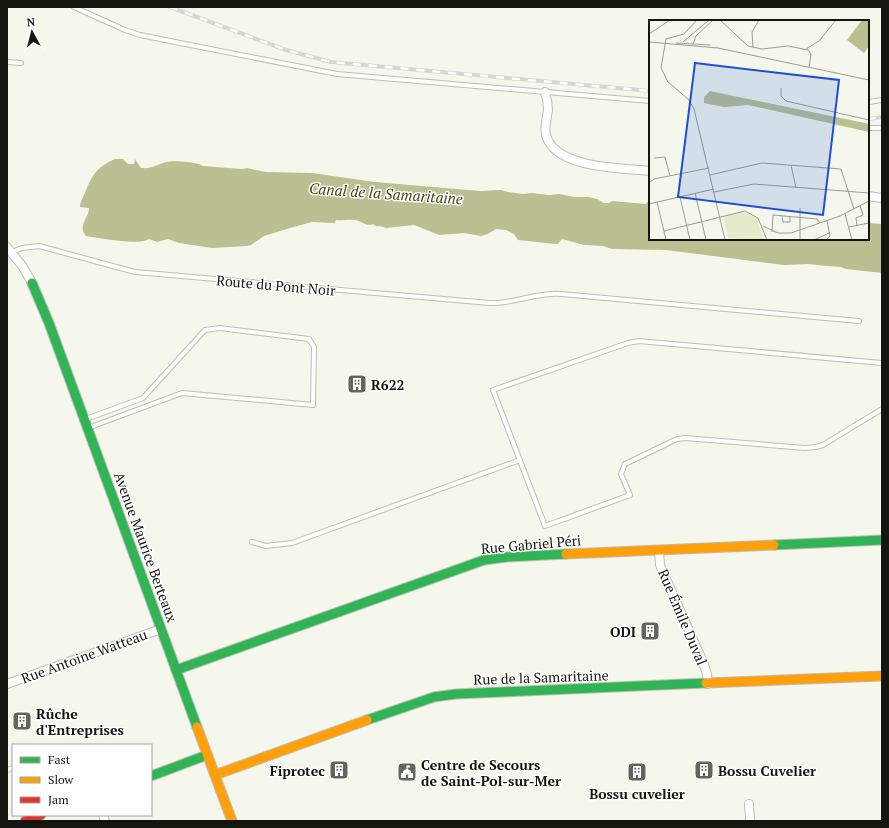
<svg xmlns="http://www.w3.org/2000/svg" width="889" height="828" font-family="'PT Serif',serif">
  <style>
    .water { fill: #bac092 }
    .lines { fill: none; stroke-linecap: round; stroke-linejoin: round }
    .lane-casing { stroke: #bdbeb6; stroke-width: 6 }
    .street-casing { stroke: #bdbeb6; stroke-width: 10 }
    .fast-casing { stroke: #bdbeb6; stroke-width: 11 }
    .slow-casing { stroke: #bdbeb6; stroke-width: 11 }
    .jam-casing { stroke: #bdbeb6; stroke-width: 11 }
    .lane { stroke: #fefefc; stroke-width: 4 }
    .street { stroke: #fefefc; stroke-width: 8 }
    .fast { stroke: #30b455; stroke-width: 9 }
    .slow { stroke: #ff9f0a; stroke-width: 9 }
    .jam { stroke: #e5322d; stroke-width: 9 }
    .rail-casing { stroke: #d6d6d2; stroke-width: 4 }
    .rail { stroke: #fff; stroke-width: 2.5; stroke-dasharray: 8; stroke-linecap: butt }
    .labels { text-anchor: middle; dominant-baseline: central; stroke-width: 3; stroke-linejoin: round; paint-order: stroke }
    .street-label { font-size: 14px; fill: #14150e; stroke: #fff }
    .poi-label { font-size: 14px; font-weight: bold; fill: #14150e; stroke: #fff; text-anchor: start }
    .water-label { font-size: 15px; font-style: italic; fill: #424718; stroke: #fff }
    .inset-road { fill: none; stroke: #9b9d93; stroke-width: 1 }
    .view { fill: #1d4ed8; fill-opacity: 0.15; stroke: #1d4ed8; stroke-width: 2 }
    .inset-edge { fill: none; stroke: #14150e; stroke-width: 2 }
  </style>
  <rect width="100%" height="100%" fill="#f5f7ec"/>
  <path class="water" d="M115,159H123L128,164H134L135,159L141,168C150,169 158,165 166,162C173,160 198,162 203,166L242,169L247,168L266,172L312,173L375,182L480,191L501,190L508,192L523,194L532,193L549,195L559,194L575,197H588L597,199L604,203H609L612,201L646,204L647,202L650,203V239H868V223L882,224V273L846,269L841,267L827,266L808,264L784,265L666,250L612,249L603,246L584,245L562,239L558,244H555L518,240L514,234L506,230L496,229L488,234L481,236L464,233L439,235L414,225L386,228C381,225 377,228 373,224C366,227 362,221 355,220C348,219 342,221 336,220L335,223L312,222L290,228L264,236L251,245L247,246L212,248L179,243L168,239L157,242L149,239C138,246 100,238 86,236C77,226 89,218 89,208L80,207C80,202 83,197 85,193C92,175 97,167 115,159Z"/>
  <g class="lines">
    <defs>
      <g id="lane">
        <path d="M74,7L125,30L140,35L337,74L650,101"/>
        <path d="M7,62L21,63"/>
        <path d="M868,102L882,100"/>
        <path d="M869,128H882"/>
        <path d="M12,252L22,248L39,246L135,272L490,303C514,304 537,292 561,294L859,321"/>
        <path d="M882,363L639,341L628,343L493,390L545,526L630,495L621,474L625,464L677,439L685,438L805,448L816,447L823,445L882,409"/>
        <path d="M86,419L143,398L205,330L220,328L309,339L314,347L313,405L182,393L88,428"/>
        <path d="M252,542L266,546L292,543L520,460"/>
        <path d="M7,770L13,768"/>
      </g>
      <g id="street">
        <path d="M545,92C547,98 548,104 548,110C547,118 544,127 546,135C555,169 622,168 650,171"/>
        <path d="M868,196L882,198"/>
        <path d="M7,247L23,267L32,283"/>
        <path d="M659,550L660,565L703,662L707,674L708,684"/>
        <path d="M7,684L161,629"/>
        <path d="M749,804L750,821"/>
        <path d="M103,815L105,821"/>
      </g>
      <g id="fast">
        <path d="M32,283L49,323L197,727"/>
        <path d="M774,545L882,540"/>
        <path d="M176,670L484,560L507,557L566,554"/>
        <path d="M367,720L434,697L456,694L706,683"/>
        <path d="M151,776L207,755"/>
      </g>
      <g id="slow">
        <path d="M566,554L774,545"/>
        <path d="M706,683L882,676"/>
        <path d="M197,727L232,821"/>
        <path d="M215,775L367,720"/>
      </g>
      <path id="jam" d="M25,821L41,815"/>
    </defs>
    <use href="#lane" class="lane-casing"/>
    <use href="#street" class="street-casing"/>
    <use href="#fast" class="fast-casing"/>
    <use href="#slow" class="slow-casing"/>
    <use href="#jam" class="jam-casing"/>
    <use href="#lane" class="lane"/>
    <use href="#street" class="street"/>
    <use href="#fast" class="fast"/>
    <use href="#slow" class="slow"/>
    <use href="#jam" class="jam"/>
    <defs>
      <g id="rail">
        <path d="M170,7L286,50L331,62L650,91"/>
        <path d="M868,119L882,117"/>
      </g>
    </defs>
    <use href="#rail" class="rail-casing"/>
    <use href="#rail" class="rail"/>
  </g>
  <defs>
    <symbol id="building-square" viewBox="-11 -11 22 22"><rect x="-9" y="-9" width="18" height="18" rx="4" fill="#63645c" stroke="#fff"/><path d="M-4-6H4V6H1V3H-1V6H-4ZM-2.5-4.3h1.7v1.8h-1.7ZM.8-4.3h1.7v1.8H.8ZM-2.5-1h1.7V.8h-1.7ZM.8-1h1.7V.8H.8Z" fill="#fff"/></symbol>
    <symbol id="civic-square" viewBox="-11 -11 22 22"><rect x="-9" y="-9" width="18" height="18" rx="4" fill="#63645c" stroke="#fff"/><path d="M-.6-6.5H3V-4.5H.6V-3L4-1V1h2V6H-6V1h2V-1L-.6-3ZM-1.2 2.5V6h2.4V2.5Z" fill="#fff"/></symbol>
  </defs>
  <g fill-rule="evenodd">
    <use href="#building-square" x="346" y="373" width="22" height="22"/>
    <use href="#building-square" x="639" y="620" width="22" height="22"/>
    <use href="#building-square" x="11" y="710" width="22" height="22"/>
    <use href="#building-square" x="328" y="759" width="22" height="22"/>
    <use href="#building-square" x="693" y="759" width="22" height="22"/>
    <use href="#civic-square" x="396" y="761" width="22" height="22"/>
    <use href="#building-square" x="626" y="761" width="22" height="22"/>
  </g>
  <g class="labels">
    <g class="street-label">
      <text transform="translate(276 285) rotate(5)">Route du Pont Noir</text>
      <text transform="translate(531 544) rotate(-5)">Rue Gabriel Péri</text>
      <text transform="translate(146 547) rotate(70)">Avenue Maurice Berteaux</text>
      <text transform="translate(683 617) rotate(67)">Rue Émile Duval</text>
      <text transform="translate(84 656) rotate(-20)">Rue Antoine Watteau</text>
      <text transform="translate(541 677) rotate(-2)">Rue de la Samaritaine</text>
    </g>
    <g class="poi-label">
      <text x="371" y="384">R622</text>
      <text x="636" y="631" text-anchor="end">ODI</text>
      <text x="36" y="713">Rûche<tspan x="36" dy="16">d'Entreprises</tspan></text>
      <text x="421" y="764">Centre de Secours<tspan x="421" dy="16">de Saint-Pol-sur-Mer</tspan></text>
      <text x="325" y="770" text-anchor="end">Fiprotec</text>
      <text x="718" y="770">Bossu Cuvelier</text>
      <text x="637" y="793" text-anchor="middle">Bossu cuvelier</text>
    </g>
    <g class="water-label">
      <text transform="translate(386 193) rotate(4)">Canal de la Samaritaine</text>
    </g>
  </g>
  <g transform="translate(649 20)">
    <rect width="220" height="220" fill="#f5f7ec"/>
    <path d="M95,192L108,198L114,220L79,218L74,197Z" fill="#e4eaca"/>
    <path d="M213,0H220V26L215,33L198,20ZM61,71L216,103L220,104V112L99,85L75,87L55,83V77Z" fill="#bac092"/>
    <path class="inset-road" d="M48,0L35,14L17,19L12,48L19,62L40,80L45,89L76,220M71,0L99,26L113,29L139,26L159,30L162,34L160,47M0,14L21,0M0,22L69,28L220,60M34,22L60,0M27,23L61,25M44,24L47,16L64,0M104,27L103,12L110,0M157,29L170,21L187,0M132,68V76L137,81L220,100M5,138L16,137L21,156M142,145L147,168M61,155L113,143L192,149L205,189M0,163L5,159L60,148M65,172L105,164L220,173M46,173L57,220M31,177L41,220M8,182L17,220M0,184L65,169M196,194L203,220M133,196L134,202H141V197M114,206L129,213H142L191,196L220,181M208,206L207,198L214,195L211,185M200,207L220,203M15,211L96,191L109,198L118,220M123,212L124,195L168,199L171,203M151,220V188M165,220L180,213M177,220L181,216L178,201"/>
    <path class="view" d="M46,43L190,60L174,195L29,177Z"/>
    <rect width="220" height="220" class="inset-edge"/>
  </g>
  <rect width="889" height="828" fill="none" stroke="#14150e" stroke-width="16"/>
  <rect x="12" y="744" width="140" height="72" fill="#ffffff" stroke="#a1a19f"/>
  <rect x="20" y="757" width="20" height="6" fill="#30b455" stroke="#a1a19f"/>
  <text x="48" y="764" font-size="12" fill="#14150e">Fast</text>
  <rect x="20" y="777" width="20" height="6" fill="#ff9f0a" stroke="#a1a19f"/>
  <text x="48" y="784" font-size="12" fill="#14150e">Slow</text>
  <rect x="20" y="797" width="20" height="6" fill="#e5322d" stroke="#a1a19f"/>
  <text x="48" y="804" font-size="12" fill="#14150e">Jam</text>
  <g transform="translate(32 32) rotate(353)" stroke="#ffffff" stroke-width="3" paint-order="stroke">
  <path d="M0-3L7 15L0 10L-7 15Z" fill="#14150e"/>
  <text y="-6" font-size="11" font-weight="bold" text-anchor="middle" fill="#14150e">N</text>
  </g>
</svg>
